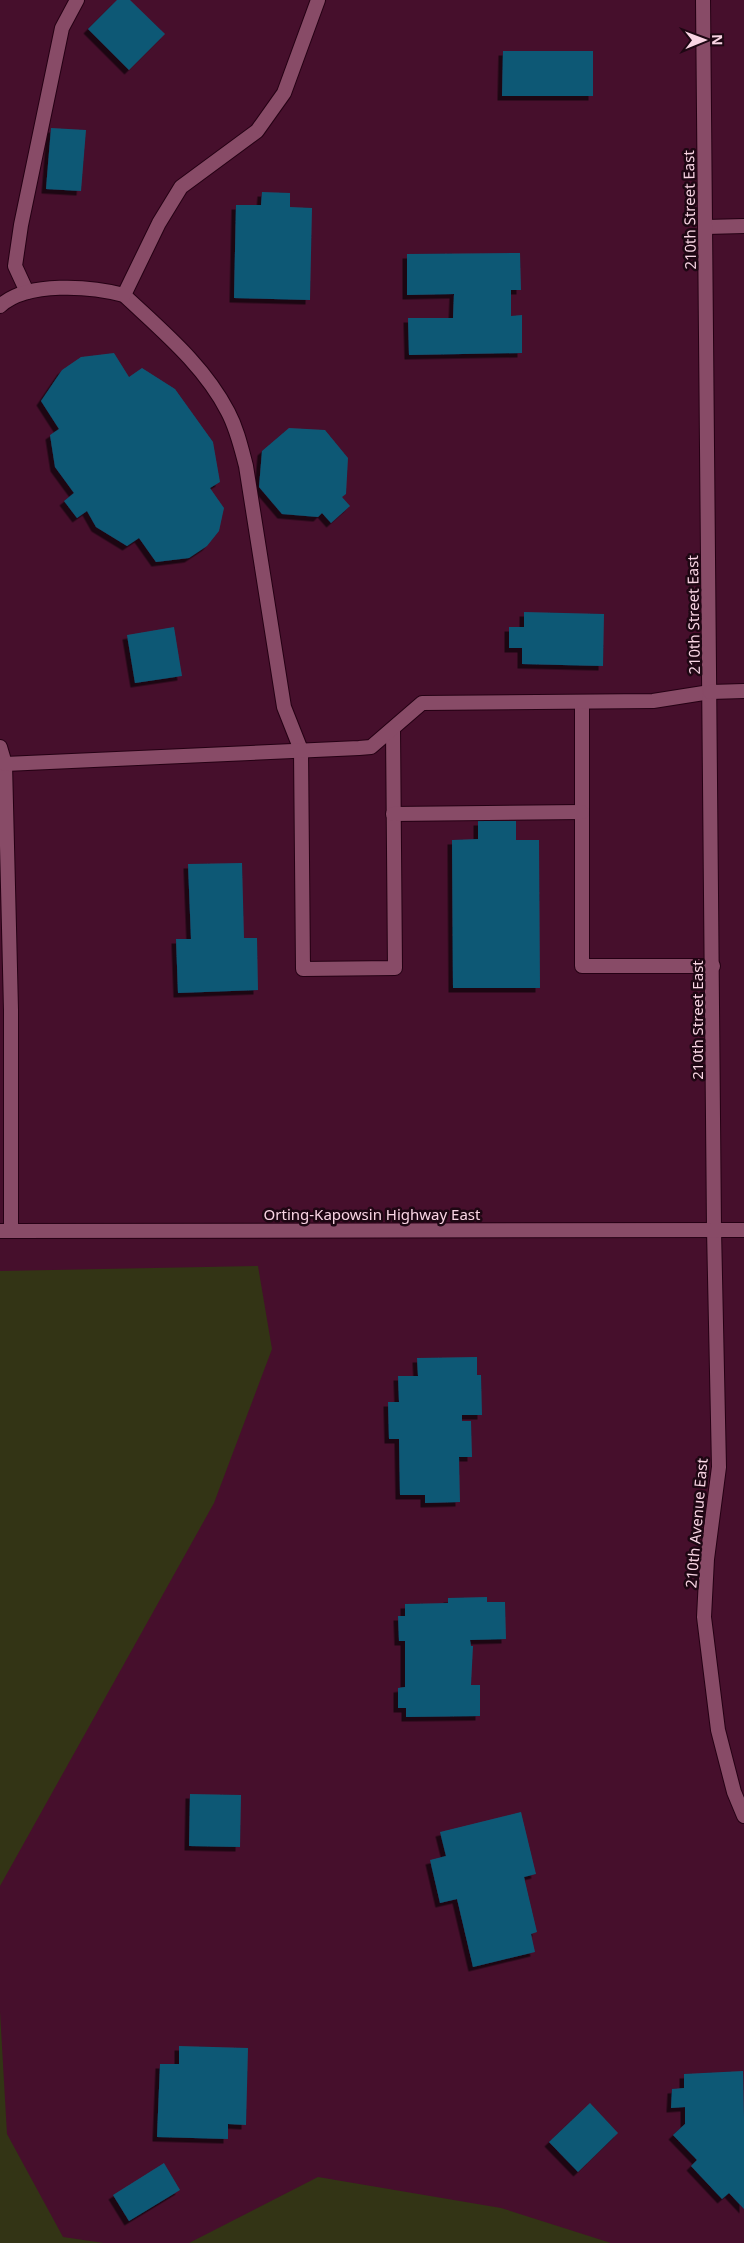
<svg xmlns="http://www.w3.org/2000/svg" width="744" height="2243" font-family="'Noto Sans',sans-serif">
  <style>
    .green { fill: #333415 }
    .building { fill: #115875; filter: url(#shadow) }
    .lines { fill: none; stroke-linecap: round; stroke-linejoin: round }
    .service-casing { stroke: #250014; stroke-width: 16 }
    .minor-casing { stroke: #250014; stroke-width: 16 }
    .secondary-casing { stroke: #250014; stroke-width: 16 }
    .service { stroke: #884b67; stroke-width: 14 }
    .minor { stroke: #884b67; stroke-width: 14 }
    .secondary { stroke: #884b67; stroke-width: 14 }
    .labels { text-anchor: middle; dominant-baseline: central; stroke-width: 5; stroke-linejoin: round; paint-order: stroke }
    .street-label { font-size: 15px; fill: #f9d5e4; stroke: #1e0713 }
  </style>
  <defs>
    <filter id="shadow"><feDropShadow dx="-4.5" dy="4.5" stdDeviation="0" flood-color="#0009"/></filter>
  </defs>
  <rect width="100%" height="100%" fill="#460f2c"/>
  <g class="green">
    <path d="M258,1266L272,1349L214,1503L0,1886V1271Z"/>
    <path d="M0,2011L7,2134L63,2237L104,2243H0Z"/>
    <path d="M318,2177L501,2208L611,2243H189Z"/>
  </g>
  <g class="building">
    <path d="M117,0H130L165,34L129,70L88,29Z"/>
    <path d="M503,51H593V96H502Z"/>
    <path d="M51,128L86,130L81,191L46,189Z"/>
    <path d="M262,192L290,193V207L312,208L310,300L234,298L236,205H261Z"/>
    <path d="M520,253L521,290H511V316L522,315V353L409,355L408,318H453L454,294L407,295V254Z"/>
    <path d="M114,353L129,377L142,368L175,389L213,442L220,482L210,488L224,508L219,531L207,546L189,558L156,562L139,538L127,546L96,527L87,511L77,518L64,501L74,493L55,467L50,435L59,429L41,401L62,370L81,357Z"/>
    <path d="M289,428L325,430L348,458L346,494L342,497L350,506L331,523L322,513L318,517L282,514L259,487L262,451Z"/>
    <path d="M524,612L604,614L603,666L522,664V648H509V627H524Z"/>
    <path d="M174,627L182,676L135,683L127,635Z"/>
    <path d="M478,821H516V840H539L540,988H453L452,840L478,839Z"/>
    <path d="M242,863L244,938H257L258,990L178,993L176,939H191L188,864Z"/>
    <path d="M477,1357V1375H481L482,1415H462V1421H471L472,1457H459L460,1502L425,1503V1495H400L399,1439H389L388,1402H399L398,1376H418L417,1358Z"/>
    <path d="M487,1597V1602H505L506,1639L470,1640L471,1646H473L471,1685H480V1716L406,1717V1708H398V1688L405,1687V1641H399L398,1616H405V1604L448,1603V1598Z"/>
    <path d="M190,1794L241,1795L240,1847L189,1846Z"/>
    <path d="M521,1812L536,1874L524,1877L537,1932L531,1934L535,1952L473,1967L457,1899L440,1903L430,1860L446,1856L440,1832Z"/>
    <path d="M179,2046L248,2048L246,2125L228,2124V2139L157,2137L160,2064H179Z"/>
    <path d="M743,2071L744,2118V2209L729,2193L722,2199L691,2166L697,2160L673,2135L685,2124V2107L671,2108L672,2089L684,2088V2074Z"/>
    <path d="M590,2103L618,2133L578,2172L549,2142Z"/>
    <path d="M164,2163L180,2190L129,2221L113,2195Z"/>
  </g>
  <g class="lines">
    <defs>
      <g id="service">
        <path d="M706,227L744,226"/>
        <path d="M27,292L15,266L21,225L62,28L77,0"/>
        <path d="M124,295C161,330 204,365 228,412C237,429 241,447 246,466L284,707L301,750L303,969L395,968L393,729"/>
        <path d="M0,306C27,281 91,286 124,295L159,223L181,187L257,131L284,93L318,0"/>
        <path d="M582,702V966H713"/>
        <path d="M0,747L5,764L11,1010V1231"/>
        <path d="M5,764L359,748L371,747L422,703L653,701L710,692"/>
        <path d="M393,814L582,812"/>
      </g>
      <g id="minor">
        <path d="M703,0L714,1229L719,1467L707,1559L704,1617L718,1730L734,1792L744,1816"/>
        <path d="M710,692L744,691"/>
      </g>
      <path id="secondary" d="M0,1231L744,1230"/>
    </defs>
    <use href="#service" class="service-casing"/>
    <use href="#minor" class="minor-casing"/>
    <use href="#secondary" class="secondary-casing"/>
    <use href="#service" class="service"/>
    <use href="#minor" class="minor"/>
    <use href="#secondary" class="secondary"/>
  </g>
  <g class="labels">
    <g class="street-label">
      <text transform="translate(689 210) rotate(-91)">210th Street East</text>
      <text transform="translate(693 615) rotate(-91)">210th Street East</text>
      <text transform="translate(697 1020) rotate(-90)">210th Street East</text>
      <text x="372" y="1214">Orting-Kapowsin Highway East</text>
      <text transform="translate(696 1523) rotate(-85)">210th Avenue East</text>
    </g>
  </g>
  <g transform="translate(704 40) rotate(89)" stroke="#1e0713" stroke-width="4" paint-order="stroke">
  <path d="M0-4L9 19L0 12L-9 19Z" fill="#f9d5e4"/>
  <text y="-8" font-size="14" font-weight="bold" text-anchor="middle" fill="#f9d5e4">N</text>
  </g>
</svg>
